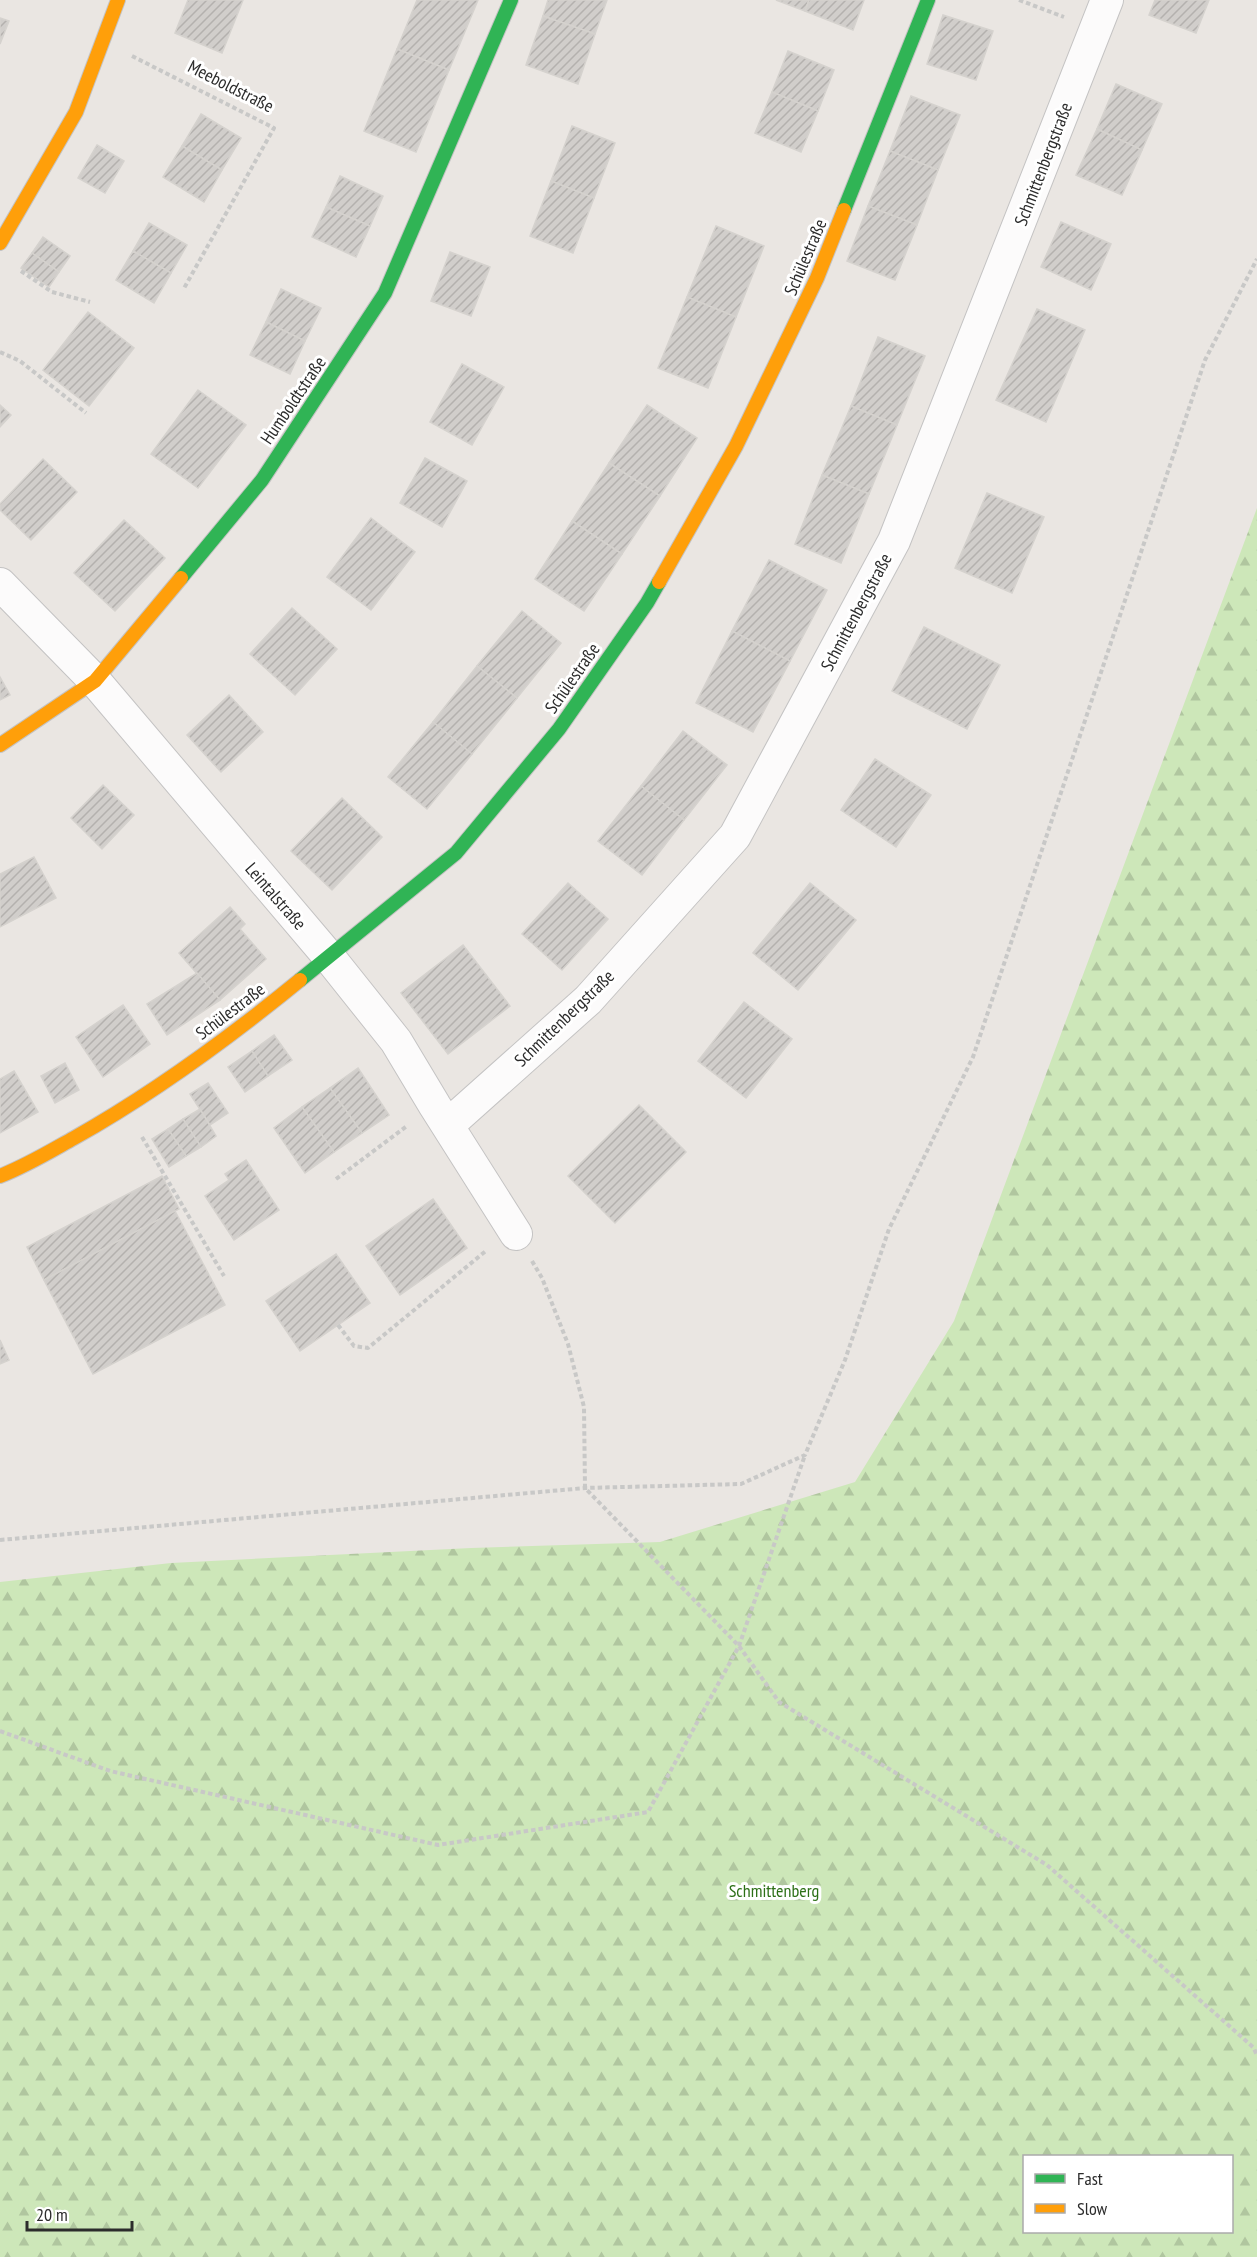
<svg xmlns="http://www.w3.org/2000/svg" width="1257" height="2257" font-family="'PT Sans Narrow',sans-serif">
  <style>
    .forest { fill: url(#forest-firs); fill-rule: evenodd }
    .building { fill: url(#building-hatch); stroke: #d5d2ce; stroke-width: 1.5 }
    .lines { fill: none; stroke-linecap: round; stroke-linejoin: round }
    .street-casing { stroke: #c4c3c3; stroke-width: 34 }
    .fast-casing { stroke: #c4c3c3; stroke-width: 16 }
    .slow-casing { stroke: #c4c3c3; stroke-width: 16 }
    .path { stroke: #c8c8c7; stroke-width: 4; stroke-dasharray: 4.5 3; stroke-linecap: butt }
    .street { stroke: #fcfbfb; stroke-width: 32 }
    .fast { stroke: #30b455; stroke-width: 14 }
    .slow { stroke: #ff9f0a; stroke-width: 14 }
    .labels { text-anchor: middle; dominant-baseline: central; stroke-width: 6; stroke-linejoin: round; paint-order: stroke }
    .street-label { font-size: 18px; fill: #2c2c2c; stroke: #fff }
    .park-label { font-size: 18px; fill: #2c6f16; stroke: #fff }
  </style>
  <defs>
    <pattern id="forest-firs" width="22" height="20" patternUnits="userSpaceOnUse" patternTransform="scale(1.5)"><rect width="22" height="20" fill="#cde7b9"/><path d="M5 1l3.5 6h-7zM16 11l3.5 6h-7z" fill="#b0c69f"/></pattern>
    <pattern id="building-hatch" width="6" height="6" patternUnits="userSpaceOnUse" patternTransform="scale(1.5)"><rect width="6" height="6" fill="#d1cecb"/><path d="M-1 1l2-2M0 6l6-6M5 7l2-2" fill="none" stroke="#b4b1ae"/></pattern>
  </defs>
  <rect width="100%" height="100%" fill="#eae6e2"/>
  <path class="forest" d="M1257,508V2257H0V1582L171,1563L471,1548L660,1542L855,1482L954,1321ZM1024,2156H1232V2232H1024Z"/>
  <g class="building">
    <path d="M188,0H243L222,53L175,33Z"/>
    <path d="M417,0H478L449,70L397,49Z"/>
    <path d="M548,0H607L595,34L543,16Z"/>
    <path d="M776,0H809L805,11Z"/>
    <path d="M809,0H864L853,30L805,11Z"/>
    <path d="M1155,0H1209L1196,33L1149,15Z"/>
    <path d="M943,15L993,31L976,80L927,64Z"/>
    <path d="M543,16L595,34L578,84L526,65Z"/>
    <path d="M0,18L9,21L0,44Z"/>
    <path d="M397,49L449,70L416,152L364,131Z"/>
    <path d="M788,51L834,70L818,111L772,92Z"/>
    <path d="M1116,84L1162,104L1142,150L1097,129Z"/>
    <path d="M772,92L818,111L801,152L755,133Z"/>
    <path d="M911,96L960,115L938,170L890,151Z"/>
    <path d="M201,114L241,138L222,170L182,146Z"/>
    <path d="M572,126L615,143L594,198L551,181Z"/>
    <path d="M1097,129L1142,150L1122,195L1076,175Z"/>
    <path d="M97,145L124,161L105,193L78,178Z"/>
    <path d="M182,146L222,170L204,202L163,177Z"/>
    <path d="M890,151L938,170L917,225L868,206Z"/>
    <path d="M340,176L383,196L370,226L326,207Z"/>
    <path d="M551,181L594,198L573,253L530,236Z"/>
    <path d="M868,206L917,225L895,280L847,261Z"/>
    <path d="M326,207L370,226L356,257L312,237Z"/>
    <path d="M1061,222L1111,244L1091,290L1041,267Z"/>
    <path d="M149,223L187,245L171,273L133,251Z"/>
    <path d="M716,226L764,246L736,317L687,297Z"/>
    <path d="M43,237L70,256L59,272L32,253Z"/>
    <path d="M133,251L171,273L154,303L116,280Z"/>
    <path d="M450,252L490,267L471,316L431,301Z"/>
    <path d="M32,253L59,272L49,287L21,268Z"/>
    <path d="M281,289L321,308L305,341L266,322Z"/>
    <path d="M687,297L736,317L708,388L658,368Z"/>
    <path d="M1037,309L1085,330L1046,422L996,400Z"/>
    <path d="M88,312L134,348L89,406L43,370Z"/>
    <path d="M266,322L305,341L290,374L250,355Z"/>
    <path d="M878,337L925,356L897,425L851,406Z"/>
    <path d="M462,364L504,387L472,445L430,422Z"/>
    <path d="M198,390L246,425L198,488L151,454Z"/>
    <path d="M0,405L11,415L0,427Z"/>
    <path d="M647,405L697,438L660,496L609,463Z"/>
    <path d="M851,406L897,425L869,494L822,475Z"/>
    <path d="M425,458L467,481L442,527L400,503Z"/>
    <path d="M43,459L77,492L31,540L0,510V504Z"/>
    <path d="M609,463L660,496L622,554L572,521Z"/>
    <path d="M822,475L869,494L841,563L795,544Z"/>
    <path d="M987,493L1044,517L1012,593L955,568Z"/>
    <path d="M371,518L415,552L371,610L327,577Z"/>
    <path d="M124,520L165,558L115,611L74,573Z"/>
    <path d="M572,521L622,554L584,611L535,579Z"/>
    <path d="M769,560L827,590L790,661L732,631Z"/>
    <path d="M292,608L337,649L295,695L250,654Z"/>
    <path d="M522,611L561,643L517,698L477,666Z"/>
    <path d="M924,627L1000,665L967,729L892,691Z"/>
    <path d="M732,631L790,661L753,732L696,703Z"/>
    <path d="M477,666L517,698L472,754L433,722Z"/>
    <path d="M0,677L10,695L0,700Z"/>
    <path d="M229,695L263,732L221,772L187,735Z"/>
    <path d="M433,722L472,754L427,809L388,777Z"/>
    <path d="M683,731L727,765L684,820L641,786Z"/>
    <path d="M875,759L931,795L896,847L841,810Z"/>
    <path d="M103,785L134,815L102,849L71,818Z"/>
    <path d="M641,786L684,820L642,875L598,841Z"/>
    <path d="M342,798L382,837L332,890L291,851Z"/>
    <path d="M34,857L56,898L0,927V874Z"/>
    <path d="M568,883L608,919L562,970L522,934Z"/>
    <path d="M810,883L856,920L798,990L753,953Z"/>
    <path d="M230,907L245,924L240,929L266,959L220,1000L179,953Z"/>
    <path d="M463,945L510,1006L448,1054L401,993Z"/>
    <path d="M197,973L220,1000L167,1035L147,1004Z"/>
    <path d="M744,1002L792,1039L746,1098L698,1061Z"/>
    <path d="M123,1005L150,1044L103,1077L76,1037Z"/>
    <path d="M274,1035L292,1060L268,1076L252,1051Z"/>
    <path d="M252,1051L268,1076L245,1092L228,1067Z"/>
    <path d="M65,1063L79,1090L55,1103L41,1076Z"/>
    <path d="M358,1068L389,1115L362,1133L330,1088Z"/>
    <path d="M14,1071L38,1112L0,1133V1079Z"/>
    <path d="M208,1083L228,1113L210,1125L190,1094Z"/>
    <path d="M330,1088L362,1133L334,1152L302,1107Z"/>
    <path d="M639,1105L686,1152L615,1223L568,1176Z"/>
    <path d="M302,1107L334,1152L305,1173L274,1128Z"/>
    <path d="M200,1109L216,1136L201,1147L183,1119Z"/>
    <path d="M183,1119L201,1147L186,1156L168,1129Z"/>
    <path d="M168,1129L186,1156L169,1167L152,1139Z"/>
    <path d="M246,1160L279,1210L234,1240L205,1196L229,1180L225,1174Z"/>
    <path d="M162,1176L179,1209L44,1280L27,1247Z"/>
    <path d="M433,1199L467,1248L400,1295L366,1246Z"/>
    <path d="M175,1211L225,1305L93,1374L44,1280Z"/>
    <path d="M336,1254L370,1303L300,1351L266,1301Z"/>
    <path d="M0,1340L9,1360L0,1364Z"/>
  </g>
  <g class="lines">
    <defs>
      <g id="street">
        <path d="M0,584L95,681L329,957L396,1041L435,1106L516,1234"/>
        <path d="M448,1125L588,1000L735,836L894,541L1107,0"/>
      </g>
      <g id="fast">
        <path d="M844,210L928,0"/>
        <path d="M181,578L262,480L385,293L511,0"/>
        <path d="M300,980L456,853L559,729L647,603L659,582"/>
      </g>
      <g id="slow">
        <path d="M0,243L76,112L118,0"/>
        <path d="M659,582L736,446L817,278L844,210"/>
        <path d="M0,745L95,681L181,578"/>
        <path d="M0,1176C26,1166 49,1152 74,1138C154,1093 229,1038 300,980"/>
      </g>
    </defs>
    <use href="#street" class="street-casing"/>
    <use href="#fast" class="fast-casing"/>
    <use href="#slow" class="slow-casing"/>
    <g class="path">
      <path d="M1019,0L1064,17"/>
      <path d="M132,56L274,128L183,290"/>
      <path d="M21,271L52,292L90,302"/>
      <path d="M0,352L20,361L86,413"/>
      <path d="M142,1137L224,1276"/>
      <path d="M336,1179L407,1126"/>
      <path d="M532,1261L542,1278L568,1344L584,1407L585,1488L739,1646L779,1702L1047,1865L1253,2047L1257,2055"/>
      <path d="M338,1325L354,1346L368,1348L487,1250"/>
      <path d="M0,1540L585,1488L741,1484L805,1455L845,1360L889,1229L973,1057L1205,360L1257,259"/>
      <path d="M0,1731L110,1771L438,1845L648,1812L739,1646L805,1455"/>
    </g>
    <use href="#street" class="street"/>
    <use href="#fast" class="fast"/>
    <use href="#slow" class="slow"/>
  </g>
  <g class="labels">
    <g class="street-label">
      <text transform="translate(231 86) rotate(27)">Meeboldstraße</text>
      <text transform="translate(1043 164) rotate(-69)">Schmittenbergstraße</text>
      <text transform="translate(805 257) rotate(-67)">Schülestraße</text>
      <text transform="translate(293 400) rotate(-56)">Humboldtstraße</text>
      <text transform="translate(856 612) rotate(-62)">Schmittenbergstraße</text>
      <text transform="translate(572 678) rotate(-55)">Schülestraße</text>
      <text transform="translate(276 896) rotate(49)">Leintalstraße</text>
      <text transform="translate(230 1011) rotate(-37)">Schülestraße</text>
      <text transform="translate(564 1018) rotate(-44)">Schmittenbergstraße</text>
    </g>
    <g class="park-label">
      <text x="774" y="1890">Schmittenberg</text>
    </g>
  </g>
  <rect x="1023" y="2155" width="210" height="78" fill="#ffffff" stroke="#ababab" stroke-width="1.5"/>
  <rect x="1035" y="2174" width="30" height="9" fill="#30b455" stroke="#ababab" stroke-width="1.5"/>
  <text x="1077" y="2185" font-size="18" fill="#2c2c2c">Fast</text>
  <rect x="1035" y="2204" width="30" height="9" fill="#ff9f0a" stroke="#ababab" stroke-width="1.5"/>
  <text x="1077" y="2215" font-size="18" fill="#2c2c2c">Slow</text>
  <path d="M27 2221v9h105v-9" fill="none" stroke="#2c2c2c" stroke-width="3"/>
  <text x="36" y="2221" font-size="18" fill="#2c2c2c" stroke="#ffffff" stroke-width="4.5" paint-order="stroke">20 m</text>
</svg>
